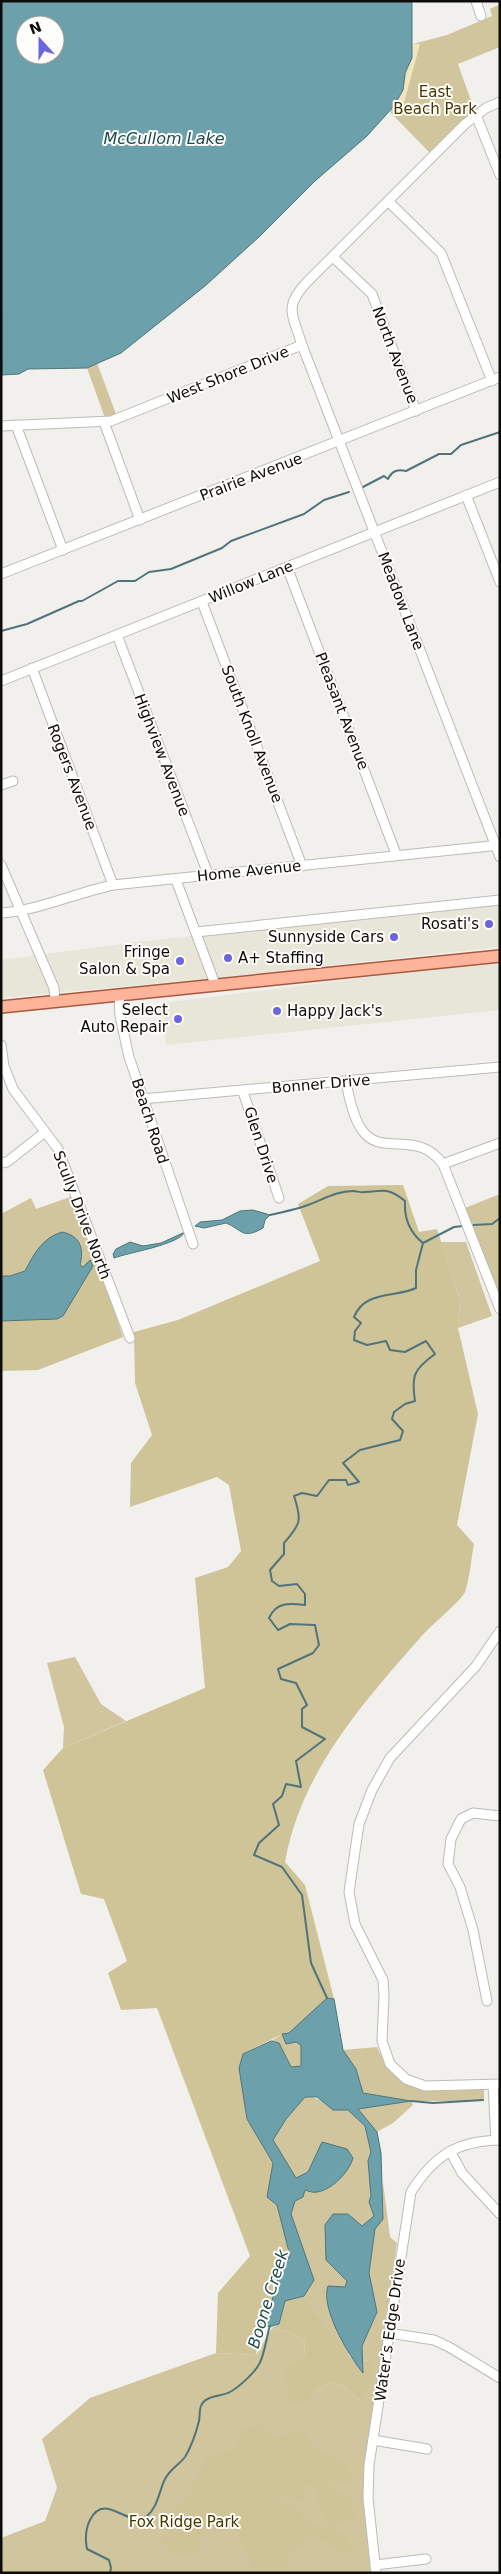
<svg xmlns="http://www.w3.org/2000/svg" width="501" height="2574" font-family="'DejaVu Sans',sans-serif">
  <style>
    .built { fill: #e8e5d9 }
    .green { fill: #d0c59d }
    .forest { fill: #cfc398 }
    .sand { fill: #f0e7c1 }
    .water { fill: #6ca1ac; stroke: #4f747c; fill-rule: evenodd }
    .lines { fill: none; stroke-linecap: round; stroke-linejoin: round }
    .stream { stroke: #4f747c; stroke-width: 2 }
    .minor-casing { stroke: #bcbbb7; stroke-width: 11 }
    .major-casing { stroke: #a7593e; stroke-width: 14 }
    .minor { stroke: #fff; stroke-width: 9 }
    .major { stroke: #fdb49b; stroke-width: 11 }
    .poi-dot { fill: #6b65df; stroke: #fffdf9; stroke-width: 2 }
    .labels { text-anchor: middle; dominant-baseline: central; stroke-width: 4; stroke-linejoin: round; paint-order: stroke }
    .park-label { font-size: 15px; fill: #453700; stroke: #fffdf9 }
    .street-label { font-size: 15px; fill: #0c0c0b; stroke: #fffdf9 }
    .poi-label { font-size: 15px; fill: #0c0c0b; stroke: #fffdf9; text-anchor: end }
    .water-label { font-size: 16px; font-style: italic; fill: #1a4a53; stroke: #fffdf9 }
  </style>
  <rect width="100%" height="100%" fill="#f1f0ec"/>
  <g class="built">
    <path d="M500,905V947L224,977L1,998V960L136,942Z"/>
    <path d="M500,961V1010L166,1045L162,1003Z"/>
  </g>
  <g class="green">
    <path d="M500,4V47L458,64L474,109L430,153L390,112L412,58L413,44L447,35L492,16L490,9Z"/>
    <path d="M97,363L116,414L105,418L87,368Z"/>
    <path d="M500,1194V1308L460,1210Z"/>
    <path d="M76,1195L100,1259L62,1324L1,1323V1214L31,1198L36,1209Z"/>
    <path d="M441,1242H466L492,1316L458,1328L460,1300Z"/>
    <path d="M75,1657L101,1704L126,1721L63,1748L64,1727L47,1663Z"/>
    <path d="M282,2034L286,2044L296,2042L301,2045V2066L291,2067L279,2043L271,2041Z"/>
    <path d="M377,2047C400,2101 434,2091 484,2089V2101H411L413,2105L393,2123L377,2132L358,2109L409,2101L363,2093L356,2069L343,2050Z"/>
    <path d="M305,2097C326,2097 324,2110 348,2110L365,2126L371,2152L368,2161L371,2197L369,2202L374,2216L362,2226L348,2214L326,2260L347,2281L346,2287L326,2293L328,2308L350,2357L304,2296L314,2280L291,2214L295,2201L305,2190L322,2142L308,2172L296,2179L272,2140L286,2119Z"/>
    <path d="M383,2182L390,2237L397,2243L364,2480L371,2573H1V2538L45,2521L57,2488L42,2439L90,2398L216,2353L256,2355L272,2328L290,2332L305,2341L304,2357L311,2394L331,2382L344,2386L361,2401L370,2361L363,2360L362,2346L377,2312L369,2273L375,2228L383,2219Z"/>
  </g>
  <g class="forest">
    <path d="M403,1185L419,1232L437,1229L460,1300L458,1328L478,1414L457,1525L474,1544C471,1559 470,1578 465,1592C461,1601 429,1627 420,1638C362,1704 301,1772 285,1862L305,1885L334,1999L327,1998L289,2034H282L243,2054L247,2119L273,2163L267,2197L277,2205L290,2257L281,2268L271,2304L265,2306L260,2323L256,2355L216,2353L218,2293L250,2256L157,2008L121,2010L108,1973L127,1961L104,1899L81,1894L43,1770L63,1748L205,1688L195,1578L228,1567L241,1551L229,1485L217,1477L130,1507L131,1463L152,1435L135,1383L134,1332L178,1320L320,1261L298,1204L328,1186Z"/>
    <path d="M93,1266L101,1272L123,1337L38,1370L1,1371V1321L57,1319L63,1316Z"/>
    <path d="M304,2296L362,2372L363,2360L370,2361L373,2374L361,2401L344,2386L331,2382L311,2394L307,2401L291,2405L284,2368L304,2357L305,2341L290,2332L272,2328L279,2324L285,2301Z"/>
    <path d="M261,2424L274,2437L302,2431L315,2447L346,2463L352,2481L344,2483L330,2480L328,2485L352,2498L354,2519L343,2521L334,2527L325,2525L324,2511L318,2505L317,2488L313,2484L304,2486L302,2490L306,2495L301,2502L293,2500L285,2494L277,2497L278,2501L297,2507C306,2536 345,2518 353,2551L344,2556L320,2538H304V2545L293,2550L284,2560L300,2573L281,2570L279,2573H255L232,2521L212,2523L199,2537L201,2549L191,2555L174,2554L162,2541L170,2514L192,2491L191,2484L197,2479L207,2458L234,2448L243,2430Z"/>
  </g>
  <path class="sand" d="M413,44H420L402,110L394,106L403,90Z"/>
  <g class="water">
    <path d="M1,1H412V58L405,73L403,90L394,106L367,136L315,181L260,236L205,286L121,353L87,368L28,369L19,374L2,375ZM25,25H55V55H25Z"/>
    <path d="M253,1210L270,1215L265,1220L263,1228C242,1240 243,1230 226,1223L204,1228L195,1226L200,1222L222,1220L240,1211Z"/>
    <path d="M62,1232C81,1236 84,1249 80,1265L83,1267L90,1260L93,1266L63,1316L57,1319L1,1321V1276H10L25,1271C34,1254 42,1238 62,1232Z"/>
    <path d="M185,1232C178,1245 130,1252 114,1258L113,1254L116,1249L130,1242L143,1246L161,1243Z"/>
    <path d="M327,1998L334,1999L343,2050L356,2069L363,2093L411,2101L358,2109L377,2132L381,2153L383,2219L375,2229L369,2273L377,2312L362,2346L363,2373C349,2356 320,2308 328,2286L345,2287L347,2281L326,2260L325,2225L333,2214H348L362,2226L374,2216L369,2202L371,2196L368,2161L371,2152L365,2126L348,2110H333L317,2097H305L286,2119L273,2140L296,2178L308,2172L322,2142L347,2149L353,2158C349,2172 332,2190 317,2192C313,2193 308,2191 305,2190L303,2197L295,2201L291,2214L314,2280L304,2296L285,2301L279,2324L269,2327L260,2323L265,2306L271,2304L281,2268L290,2256L277,2205L267,2197L273,2163L247,2119L239,2068L243,2054L271,2041L279,2043L291,2067L301,2066V2045L296,2042L286,2044L282,2034L289,2033Z"/>
  </g>
  <g class="lines">
    <g class="stream">
      <path d="M361,488L384,476L388,479C392,471 397,469 406,471L439,454H451L461,445L500,432"/>
      <path d="M1,631L27,624L79,601H82L118,581H135L149,572L171,569L222,548L231,541L304,514L324,500L349,492"/>
      <path d="M270,1215C282,1212 294,1210 305,1206C321,1201 335,1191 353,1191C357,1191 361,1193 365,1192C384,1191 388,1187 405,1201C404,1218 409,1232 423,1243"/>
      <path d="M473,1225L492,1224L500,1218"/>
      <path d="M327,1998L311,1963L302,1895L282,1867L254,1855L259,1843L279,1825L273,1804L282,1796L286,1784L301,1787L296,1761L325,1739L302,1727V1709L307,1705L296,1683L281,1679L278,1669L313,1653L319,1645L315,1625L290,1624L278,1630L269,1618C276,1602 289,1603 305,1605V1594L297,1584L279,1586L272,1581L270,1570L284,1554V1543C301,1524 302,1520 294,1496L302,1493L317,1496L329,1480H346L348,1485L359,1482L343,1463L360,1450L400,1440L403,1431L392,1419L394,1412L405,1404L415,1401C411,1376 414,1369 435,1354L426,1341L405,1352L390,1350L386,1341L367,1345L354,1340L355,1331L361,1323L354,1317C365,1290 395,1298 416,1288V1270L423,1243L454,1227L463,1226"/>
      <path d="M411,2101L433,2103L483,2100"/>
      <path d="M110,2573L111,2568L109,2560L87,2549C85,2539 85,2530 90,2520C105,2490 129,2530 147,2516C158,2507 159,2491 165,2479C170,2469 179,2465 185,2457C191,2447 196,2433 199,2421C200,2417 199,2411 201,2406C205,2395 221,2397 230,2392C239,2387 253,2374 258,2366C265,2356 266,2337 270,2326"/>
    </g>
    <defs>
      <g id="minor">
        <path d="M476,1L481,16"/>
        <path d="M500,102L486,108L465,124L307,282C283,307 293,315 302,345L500,857"/>
        <path d="M476,115L500,175"/>
        <path d="M389,202L441,253L492,381"/>
        <path d="M333,257L372,294L416,411"/>
        <path d="M104,422L140,520"/>
        <path d="M16,425L63,550"/>
        <path d="M1,426L111,421L302,345"/>
        <path d="M466,495L500,582"/>
        <path d="M287,567L396,854"/>
        <path d="M1,574L500,377"/>
        <path d="M202,602L302,866"/>
        <path d="M117,635L208,874"/>
        <path d="M32,668L113,885"/>
        <path d="M1,681L500,482"/>
        <path d="M1,785L13,781"/>
        <path d="M1,865L54,988L55,1000"/>
        <path d="M176,880L215,984"/>
        <path d="M1,913C40,910 75,893 113,885L500,845"/>
        <path d="M196,932L500,900"/>
        <path d="M119,995L120,1016L129,1057L193,1244"/>
        <path d="M1,1045L4,1066L13,1089L58,1149L130,1338"/>
        <path d="M346,1082C349,1097 353,1117 362,1130C381,1158 416,1128 443,1164L500,1309"/>
        <path d="M243,1092L279,1198"/>
        <path d="M142,1099L500,1067"/>
        <path d="M1,1163L7,1162L45,1132"/>
        <path d="M443,1164L500,1143"/>
        <path d="M500,1631L476,1666L390,1758L372,1790L359,1824L349,1892L355,1924L383,1980L384,1995L382,2041L390,2064L406,2079L425,2086L500,2084"/>
        <path d="M487,2001L473,1930L460,1887L448,1864L451,1839L461,1819L473,1813L500,1816"/>
        <path d="M493,2085L496,2140"/>
        <path d="M450,2151L462,2173L500,2214"/>
        <path d="M389,2333L434,2340L449,2347L500,2378"/>
        <path d="M373,2440L427,2449"/>
        <path d="M375,2565L426,2559"/>
        <path d="M376,2573L368,2498L369,2465L411,2192C434,2156 456,2141 500,2140"/>
      </g>
      <path id="major" d="M1,1007L500,956"/>
    </defs>
    <use href="#minor" class="minor-casing"/>
    <use href="#major" class="major-casing"/>
    <use href="#minor" class="minor"/>
    <use href="#major" class="major"/>
  </g>
  <g class="poi-dot">
    <circle cx="489" cy="924" r="5"/>
    <circle cx="394" cy="937" r="5"/>
    <circle cx="228" cy="958" r="5"/>
    <circle cx="180" cy="961" r="5"/>
    <circle cx="277" cy="1011" r="5"/>
    <circle cx="178" cy="1019" r="5"/>
  </g>
  <g class="labels">
    <g class="park-label">
      <text x="435" y="92">East<tspan x="435" dy="17">Beach Park</tspan></text>
      <text x="184" y="2522">Fox Ridge Park</text>
    </g>
    <g class="street-label">
      <text transform="translate(395 355) rotate(69)">North Avenue</text>
      <text transform="translate(228 375) rotate(-22)">West Shore Drive</text>
      <text transform="translate(251 477) rotate(-21)">Prairie Avenue</text>
      <text transform="translate(251 582) rotate(-22)">Willow Lane</text>
      <text transform="translate(401 601) rotate(69)">Meadow Lane</text>
      <text transform="translate(342 711) rotate(69)">Pleasant Avenue</text>
      <text transform="translate(252 734) rotate(69)">South Knoll Avenue</text>
      <text transform="translate(162 755) rotate(69)">Highview Avenue</text>
      <text transform="translate(72 777) rotate(69)">Rogers Avenue</text>
      <text transform="translate(249 871) rotate(-6)">Home Avenue</text>
      <text transform="translate(321 1084) rotate(-5)">Bonner Drive</text>
      <text transform="translate(150 1121) rotate(72)">Beach Road</text>
      <text transform="translate(261 1145) rotate(72)">Glen Drive</text>
      <text transform="translate(82 1215) rotate(69)">Scully Drive North</text>
      <text transform="translate(390 2330) rotate(-82)">Water’s Edge Drive</text>
    </g>
    <g class="poi-label">
      <text x="479" y="924">Rosati's</text>
      <text x="384" y="937">Sunnyside Cars</text>
      <text x="170" y="952">Fringe<tspan x="170" dy="17">Salon &amp; Spa</tspan></text>
      <text x="238" y="958" text-anchor="start">A+ Staffing</text>
      <text x="168" y="1010">Select<tspan x="168" dy="17">Auto Repair</tspan></text>
      <text x="287" y="1011" text-anchor="start">Happy Jack's</text>
    </g>
    <g class="water-label">
      <text x="164" y="138">McCullom Lake</text>
      <text transform="translate(268 2299) rotate(-73)">Boone Creek</text>
    </g>
  </g>
  <rect width="501" height="2574" fill="none" stroke="#0c0c0b" stroke-width="5"/>
  <g transform="translate(40 40) rotate(339)"><circle r="24" fill="#fffdf9" stroke="#9e9d9a"/>
  <path d="M0-4L9 19L0 12L-9 19Z" fill="#6b65df"/>
  <text y="-8" font-size="14" font-weight="bold" text-anchor="middle" fill="#0c0c0b">N</text>
  </g>
</svg>
